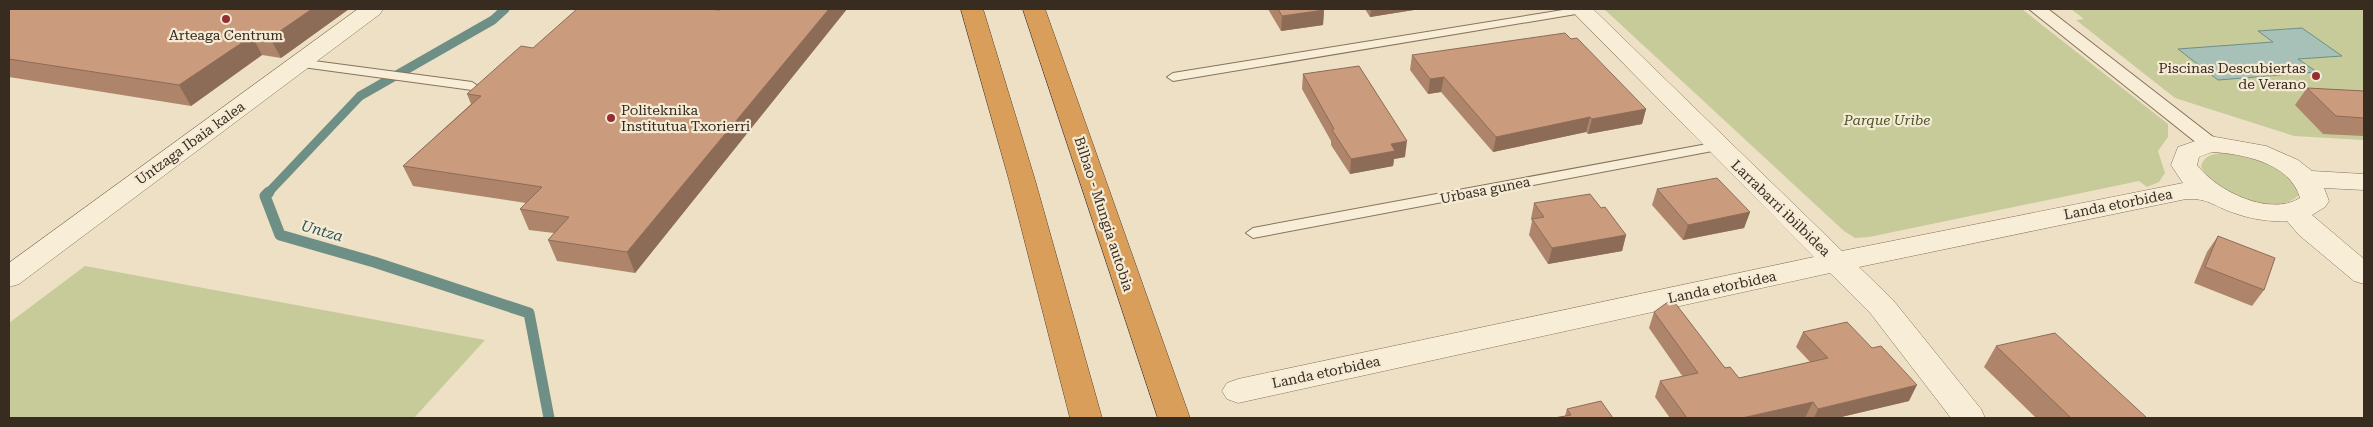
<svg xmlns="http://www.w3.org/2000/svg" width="2373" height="427" font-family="'Roboto Serif',serif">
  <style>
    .green { fill: #c6cb99 }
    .water { fill: #a7c0b8; stroke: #6e8f86 }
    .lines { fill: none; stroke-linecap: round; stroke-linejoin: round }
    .stream-far1 { stroke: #6e8f86; stroke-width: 9 }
    .stream { stroke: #6e8f86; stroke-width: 11 }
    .service-casing { stroke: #87725c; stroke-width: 2 }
    .pedestrian-casing { stroke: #87725c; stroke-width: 2 }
    .minor-casing { stroke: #87725c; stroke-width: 1 }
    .tertiary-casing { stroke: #87725c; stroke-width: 1 }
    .motorway-casing { stroke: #554130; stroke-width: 1 }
    .service { fill: #f8eed8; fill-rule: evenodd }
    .pedestrian { fill: #f8eed8; fill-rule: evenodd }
    .minor { fill: #f8eed8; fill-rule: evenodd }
    .tertiary { fill: #f8eed8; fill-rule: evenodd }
    .motorway { fill: #d99e59; fill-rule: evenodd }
    .wall { fill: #ae856b }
    .shaded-wall { fill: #8d6c57 }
    .building { fill: #ca9b7c; stroke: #8d6c57 }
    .poi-dot { fill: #952e30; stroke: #f5ebd5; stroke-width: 2 }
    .labels { text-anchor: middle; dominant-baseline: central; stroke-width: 4.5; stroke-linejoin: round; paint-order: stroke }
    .poi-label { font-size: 14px; fill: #382b1f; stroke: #f5ebd5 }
    .park-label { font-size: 14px; font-style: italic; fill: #495426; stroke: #f5ebd5 }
    .street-label { font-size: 14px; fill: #382b1f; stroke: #f5ebd5 }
    .water-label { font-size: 15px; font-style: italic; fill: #2f5754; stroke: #f5ebd5 }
  </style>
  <rect width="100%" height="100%" fill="#ede0c5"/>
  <g class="green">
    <path d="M1604,9H2022L2168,124V137L2158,151L2165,173L2159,182L2147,187L2139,181L1869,237L1855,238L1844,231Z"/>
    <path d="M2071,9H2364V140L2294,136L2175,98L2076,20L2084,19Z"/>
    <path d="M2220,153C2245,155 2296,165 2298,196C2274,217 2211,194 2201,166C2204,156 2211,155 2220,153Z"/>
    <path d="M85,266L485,340L414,418H9V323Z"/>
  </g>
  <path class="water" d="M2302,28L2342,56L2298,59L2317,72L2218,80L2178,49L2273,42L2258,31Z"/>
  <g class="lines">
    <path class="stream-far1" d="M268,193L360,96L493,20L505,9"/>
    <path class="stream" d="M269,192L265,196L280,235L374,262L529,313L549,418"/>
    <defs>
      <g id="service">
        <path d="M1569,9L1588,10L1582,13L1173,81L1167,77L1173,73Z"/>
        <path d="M299,59L472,82L478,86L472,90L295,66L293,63Z"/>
        <path d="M1718,142L1723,143L1724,146L1723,149L1253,238L1246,233L1253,228Z"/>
      </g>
      <path id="pedestrian" d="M2029,9H2048L2217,140L2220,144L2217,148L2210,150L2203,148Z"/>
      <path id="minor" d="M1570,9H1593L1842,251L2183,183L2171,165L2178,147L2210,136L2266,146L2298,160L2312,171L2364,174V190L2324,188L2329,201L2325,207L2312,215L2364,259V284L2354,281L2299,235L2287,221C2269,222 2251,219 2234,213C2213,206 2209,198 2186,199L1859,267L1893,300L1981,409L1985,418H1951L1871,314L1830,273L1238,403L1227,399L1222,391L1227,383L1238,379L1814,257ZM2212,152C2244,154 2290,163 2300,198C2269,217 2217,191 2197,165L2199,157Z"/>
      <path id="tertiary" d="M358,9H383L380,14L19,284L9,287V263Z"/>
      <g id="motorway">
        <path d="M961,9H983L1035,180L1102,418H1070L1009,180Z"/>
        <path d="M1023,9H1045L1190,418H1158Z"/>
      </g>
    </defs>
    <use href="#service" class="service-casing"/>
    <use href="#pedestrian" class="pedestrian-casing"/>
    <use href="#minor" class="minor-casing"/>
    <use href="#tertiary" class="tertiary-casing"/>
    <use href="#motorway" class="motorway-casing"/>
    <use href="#service" class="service"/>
    <use href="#pedestrian" class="pedestrian"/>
    <use href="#minor" class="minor"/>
    <use href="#tertiary" class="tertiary"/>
    <use href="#motorway" class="motorway"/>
  </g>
  <g class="wall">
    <path d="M9,9H349L281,58L262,55L191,106L9,77Z"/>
    <path d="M847,9L635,273L557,261L548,240L554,233L529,230L520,209L526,203L413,186L403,166L471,104L467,94L533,48L720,10Z"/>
    <path d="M1268,9H1324L1323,25L1281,31Z"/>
    <path d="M1365,9H1420L1370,17Z"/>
    <path d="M1571,39L1646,109L1642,124L1588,134L1586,132L1493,152L1441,92L1428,94L1410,70L1412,55Z"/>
    <path d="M1303,74L1405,157L1394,159L1393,166L1350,174L1331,145V141L1302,89Z"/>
    <path d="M2307,88L2364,91V136L2323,134L2295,105Z"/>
    <path d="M1657,189L1750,212L1744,228L1683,240L1652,205Z"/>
    <path d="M1534,203L1601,208L1626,235L1622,251L1548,264L1529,235L1532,221L1531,219Z"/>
    <path d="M2218,236L2264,290L2252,306L2194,283L2207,252Z"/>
    <path d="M1654,312L1739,378L1810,362L1796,347L1803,332L1909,401L1837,418H1670L1655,397L1660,381L1683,377L1649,328Z"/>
    <path d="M1996,346L2147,418H2036L1984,367Z"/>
    <path d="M1567,409L1613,418L1565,416Z"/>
  </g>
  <g class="shaded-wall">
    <path d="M312,9H349L281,58L270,38Z"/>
    <path d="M829,9H847L635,273L627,252Z"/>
    <path d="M1371,9H1420L1370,17Z"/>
    <path d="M1324,10L1323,25L1281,31L1282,16Z"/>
    <path d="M252,36L262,55L191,106L179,85Z"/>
    <path d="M1444,77L1441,92L1428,94L1430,79Z"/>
    <path d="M1646,109L1642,124L1588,134L1592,119Z"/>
    <path d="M1590,117L1586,132L1493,152L1496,137Z"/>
    <path d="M1407,141L1405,157L1394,159L1393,166L1350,174L1351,159L1391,144Z"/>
    <path d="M1750,212L1744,228L1683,240L1688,225Z"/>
    <path d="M1626,235L1622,251L1548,264L1552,248Z"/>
    <path d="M1917,385L1909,401L1837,418H1814L1818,409Z"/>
    <path d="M1813,402L1805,418H1742Z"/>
  </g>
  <g class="building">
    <path d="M9,9H312L270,38L252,36L179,85L9,59Z"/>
    <path d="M577,9H706L720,10L721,9H829L627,252L548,240L569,217L520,209L542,187L403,166L481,96L467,94L521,46L533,48Z"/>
    <path d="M1278,9H1324V10L1282,16Z"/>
    <path d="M1565,33L1571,39L1577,38L1646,109L1592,119L1590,117L1496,137L1444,77L1430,79L1412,55Z"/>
    <path d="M1359,66L1407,141L1391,144L1395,151L1351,159L1332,130L1334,129L1303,74Z"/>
    <path d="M2307,88L2364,91V118L2336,116Z"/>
    <path d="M1717,178L1750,212L1688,225L1657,189Z"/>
    <path d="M1590,194L1601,208L1605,207L1626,235L1552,248L1532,219L1544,217L1534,203Z"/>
    <path d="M2218,236L2275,258L2264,290L2205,267Z"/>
    <path d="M1672,299L1725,368L1730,367L1739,378L1828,358L1803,332L1847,322L1872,348L1881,346L1917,385L1818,409L1813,402L1742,418H1687L1660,381L1698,373L1654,312Z"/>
    <path d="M2055,333L2147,418H2071L1996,346Z"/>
    <path d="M1601,401L1613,418H1554L1571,415L1567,409Z"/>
  </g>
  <g class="poi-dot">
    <circle cx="226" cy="19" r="5"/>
    <circle cx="2316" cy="76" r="5"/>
    <circle cx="611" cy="118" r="5"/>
  </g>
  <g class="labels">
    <g class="poi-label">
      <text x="226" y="35">Arteaga Centrum</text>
      <text x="2306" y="68" text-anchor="end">Piscinas Descubiertas<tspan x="2306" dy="16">de Verano</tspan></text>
      <text x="621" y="110" text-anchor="start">Politeknika<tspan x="621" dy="16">Institutua Txorierri</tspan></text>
    </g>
    <g class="park-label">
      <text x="1887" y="120">Parque Uribe</text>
    </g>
    <g class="street-label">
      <text transform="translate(190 143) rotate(-36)">Untzaga Ibaia kalea</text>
      <text transform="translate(1485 190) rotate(-11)">Urbasa gunea</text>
      <text transform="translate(2118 204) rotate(-11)">Landa etorbidea</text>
      <text transform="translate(1781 208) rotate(44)">Larrabarri ibilbidea</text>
      <text transform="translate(1104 214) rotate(72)">Bilbao - Mungia autobia</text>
      <text transform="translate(1722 287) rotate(-12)">Landa etorbidea</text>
      <text transform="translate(1326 372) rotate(-12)">Landa etorbidea</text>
    </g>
    <g class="water-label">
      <text transform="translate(322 231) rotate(16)">Untza</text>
    </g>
  </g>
  <rect width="2373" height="427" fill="none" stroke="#382b1f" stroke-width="20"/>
</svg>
